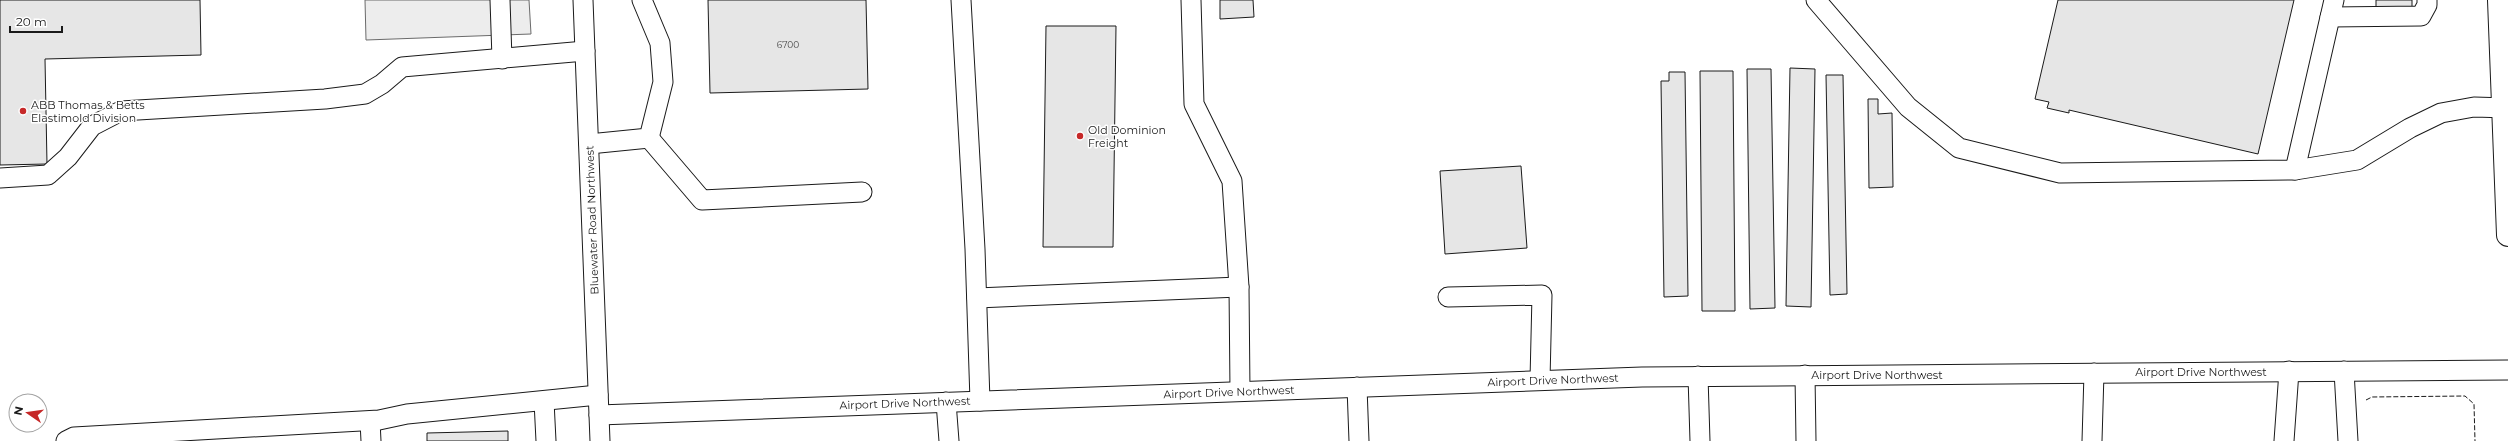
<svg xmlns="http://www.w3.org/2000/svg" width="2508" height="441" font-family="Montserrat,sans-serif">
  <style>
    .built { fill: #ededed; stroke: #6a6a6a }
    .building { fill: #e6e6e6; stroke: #1a1a1a }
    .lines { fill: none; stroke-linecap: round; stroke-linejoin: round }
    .minor-casing { stroke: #1a1a1a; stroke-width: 21 }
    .major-casing { stroke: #1a1a1a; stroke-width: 24 }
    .minor { stroke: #fff; stroke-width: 19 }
    .major { stroke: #fff; stroke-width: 22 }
    .fence { stroke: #1a1a1a; stroke-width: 1; stroke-dasharray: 5 2; stroke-linecap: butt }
    .poi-dot { fill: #c62828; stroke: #fff; stroke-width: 1.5 }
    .labels { text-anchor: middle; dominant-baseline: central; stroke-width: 3; stroke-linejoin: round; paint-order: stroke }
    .number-label { font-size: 9px; fill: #4d4d4d }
    .poi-label { font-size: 11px; fill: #1a1a1a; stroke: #fff; text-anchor: start }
    .street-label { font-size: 11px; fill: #1a1a1a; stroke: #fff }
  </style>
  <rect width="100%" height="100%" fill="#fff"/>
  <path class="built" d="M365,0H529L531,34L366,40Z"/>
  <g class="building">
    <path d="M0,0H200L201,55L45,59L47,164L0,165Z"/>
    <path d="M708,0H866L868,89L710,93Z"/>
    <path d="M1220,0H1253L1254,17L1220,19Z"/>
    <path d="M2058,0H2294L2258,154L2069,110V113L2047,108L2049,102L2035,99Z"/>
    <path d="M2376,0H2412V10L2376,12Z"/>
    <path d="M1046,26H1116L1113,247H1043Z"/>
    <path d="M1790,68L1815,69L1811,307L1786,306Z"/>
    <path d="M1747,69H1771L1775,308L1750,309Z"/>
    <path d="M1700,71H1733L1735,311H1702Z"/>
    <path d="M1669,72H1685L1688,296L1664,297L1661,81H1669Z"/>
    <path d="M1826,75H1843L1847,294L1830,295Z"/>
    <path d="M1868,99H1878V114L1892,113L1893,187L1869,188Z"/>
    <path d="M1521,166L1527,248L1445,254L1440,171Z"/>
    <path d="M508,431V441H427V433Z"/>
  </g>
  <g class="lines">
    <defs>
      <g id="minor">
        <path d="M500,0L502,59"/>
        <path d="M583,0L600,441"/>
        <path d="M961,0L975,249L980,401"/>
        <path d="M1191,0L1194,104L1232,181L1239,287L1240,391"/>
        <path d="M1816,0L1908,107L1959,148L2060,173L2295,170L2334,0"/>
        <path d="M2330,17L2421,16L2427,5V0"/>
        <path d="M649,138L702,200L862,192"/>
        <path d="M589,144L649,138L663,82L660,43L642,0"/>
        <path d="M2295,170L2357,160L2410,128L2441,113L2474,107L2508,108"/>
        <path d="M0,178L48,175L68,157L92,126L121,111L325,99L365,94L382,84L402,67L585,51"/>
        <path d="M1448,297L1542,295L1540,380"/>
        <path d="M977,298L1239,287"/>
        <path d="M2344,371L2348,441"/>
        <path d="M1805,375L1806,441"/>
        <path d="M1698,376L1700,441"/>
        <path d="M1357,387L1359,441"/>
        <path d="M544,401L546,441"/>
        <path d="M946,402L949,441"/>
        <path d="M599,415L1642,377L2508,370"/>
        <path d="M370,421L371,441"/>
        <path d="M66,441L74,437L379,420L407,414L598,395"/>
        <path d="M2092,441L2094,373"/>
        <path d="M2284,441L2289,371"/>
      </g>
      <path id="major" d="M2499,0L2508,235"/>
    </defs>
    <use href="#minor" class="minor-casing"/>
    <use href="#major" class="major-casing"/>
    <use href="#minor" class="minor"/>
    <use href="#major" class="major"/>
    <path class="fence" d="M2366,400L2372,397L2465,396L2474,404L2475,441"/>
  </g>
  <g class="poi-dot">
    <circle cx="23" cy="111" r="4"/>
    <circle cx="1080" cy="136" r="4"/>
  </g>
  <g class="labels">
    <g class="number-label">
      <text x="788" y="44">6700</text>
    </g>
    <g class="poi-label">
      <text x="31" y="105">ABB Thomas &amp; Betts<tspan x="31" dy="13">Elastimold Division</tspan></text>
      <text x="1088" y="130">Old Dominion<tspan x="1088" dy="13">Freight</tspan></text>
    </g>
    <g class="street-label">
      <text transform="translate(592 220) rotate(-92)">Bluewater Road Northwest</text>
      <text x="2201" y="372">Airport Drive Northwest</text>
      <text x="1877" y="375">Airport Drive Northwest</text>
      <text transform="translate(1553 380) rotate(-2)">Airport Drive Northwest</text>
      <text transform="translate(1229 392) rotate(-2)">Airport Drive Northwest</text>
      <text transform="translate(905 403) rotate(-2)">Airport Drive Northwest</text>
    </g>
  </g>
  <g transform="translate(28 413) rotate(283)"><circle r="19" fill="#ffffff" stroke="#a3a3a3"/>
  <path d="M0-3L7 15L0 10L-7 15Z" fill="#c62828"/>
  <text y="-6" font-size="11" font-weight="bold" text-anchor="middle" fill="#1a1a1a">N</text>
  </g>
  <path d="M10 26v6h52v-6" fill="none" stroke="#1a1a1a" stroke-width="2"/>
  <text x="16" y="26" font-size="12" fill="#1a1a1a" stroke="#ffffff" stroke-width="3" paint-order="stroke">20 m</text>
</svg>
